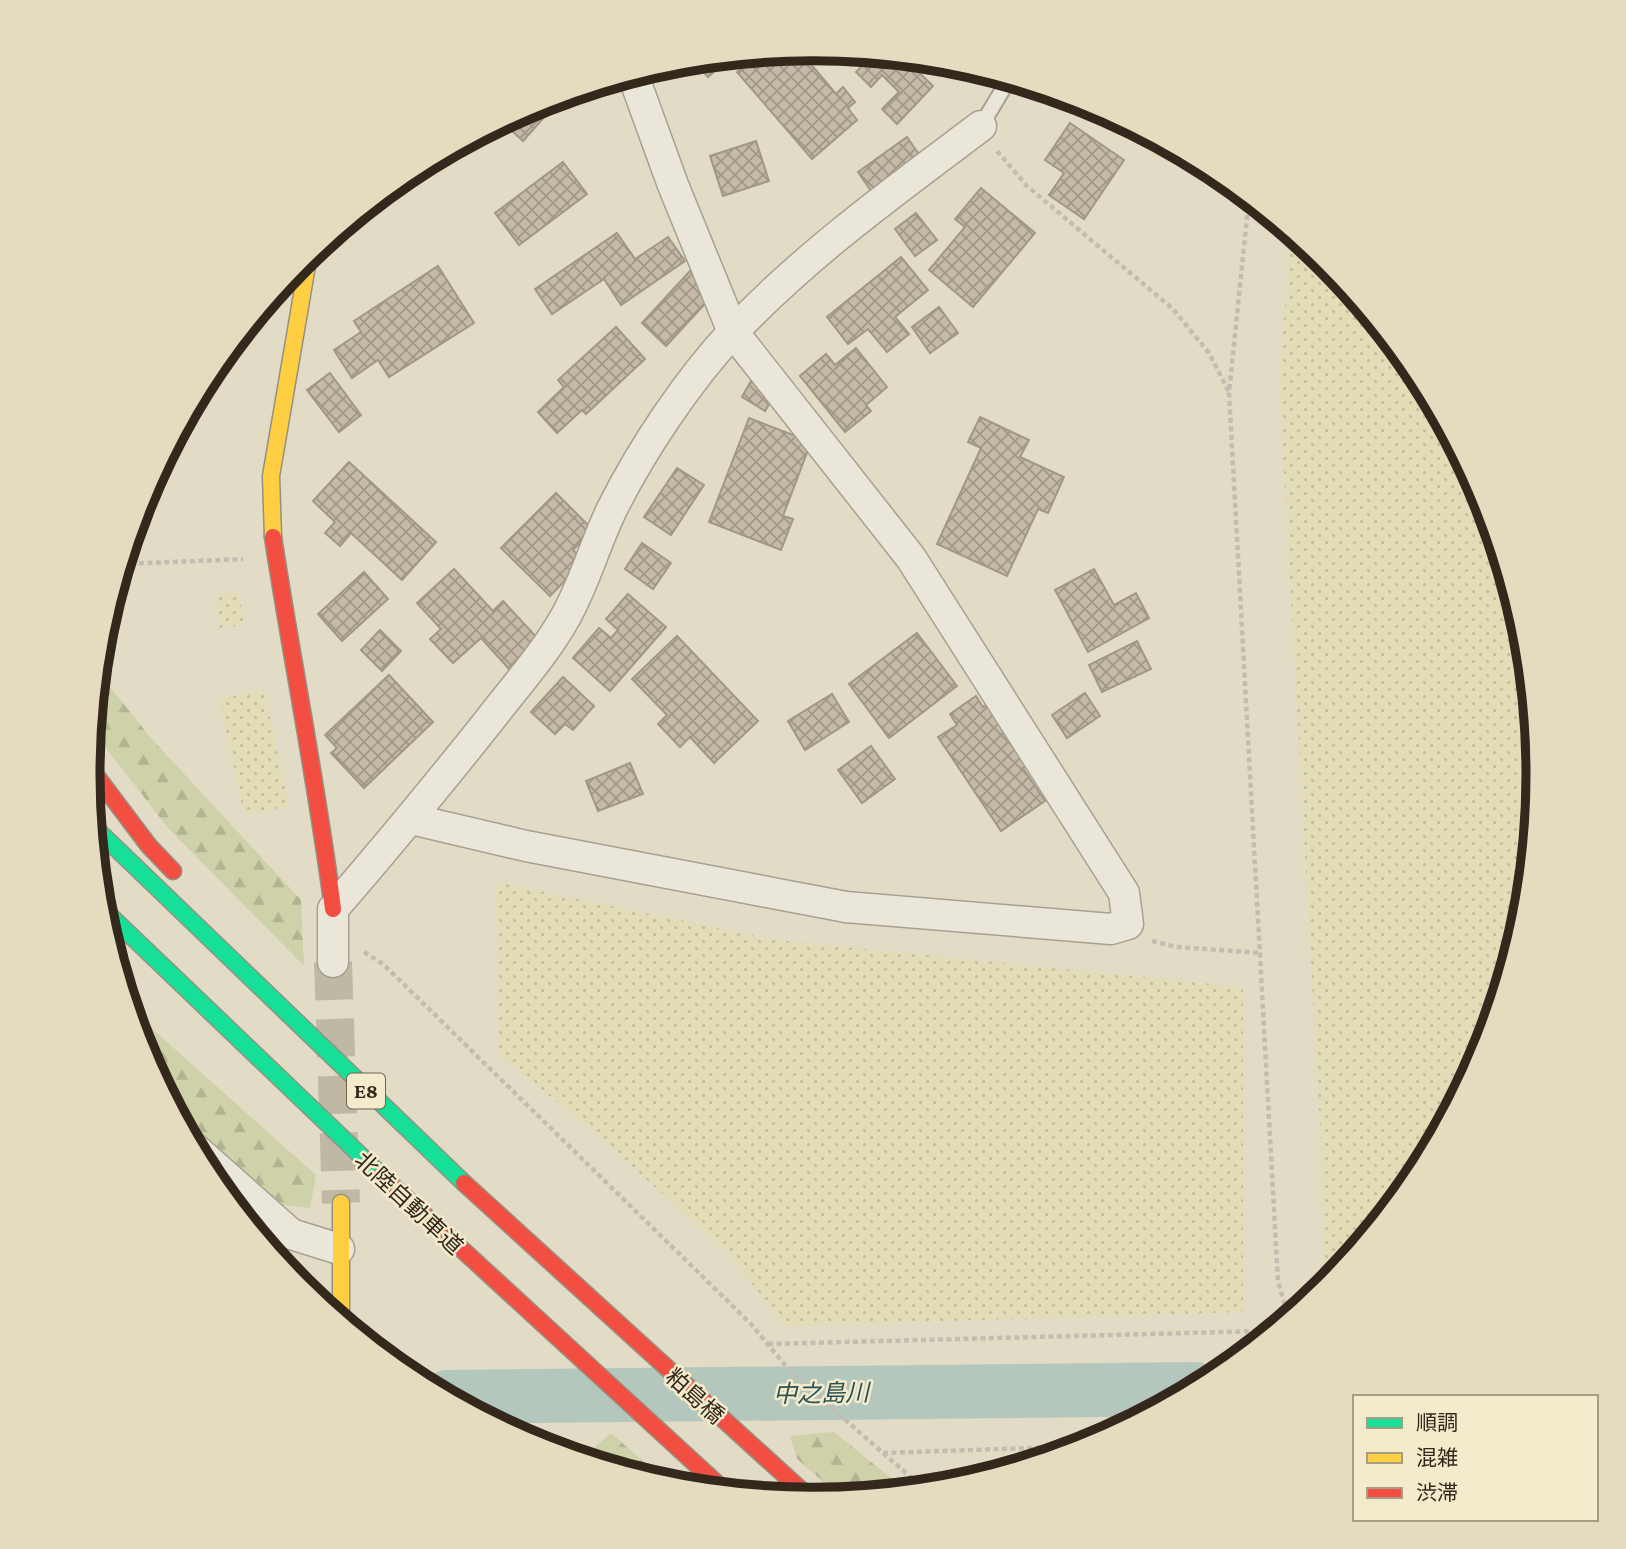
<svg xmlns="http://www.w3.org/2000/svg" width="1626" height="1549" font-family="'Crimson Pro','Noto Sans JP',serif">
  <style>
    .farmland { fill: url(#farmland-dots) }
    .forest { fill: url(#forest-firs) }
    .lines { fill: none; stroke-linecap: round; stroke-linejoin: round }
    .river { stroke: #b4c7bc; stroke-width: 54 }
    .building { fill: url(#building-cross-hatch); stroke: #a19787; stroke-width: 2 }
    .secondary-tunnel { stroke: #bfb8a5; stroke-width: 38; stroke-dasharray: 38 19; stroke-linecap: butt }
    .lane-casing { stroke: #a6a091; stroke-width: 18 }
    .street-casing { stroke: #a6a091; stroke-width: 33 }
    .fast-casing { stroke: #969081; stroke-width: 19 }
    .slow-casing { stroke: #969081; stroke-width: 19 }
    .jam-casing { stroke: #969081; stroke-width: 19 }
    .path { stroke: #c2bdb1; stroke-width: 4.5; stroke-dasharray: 5 3.5; stroke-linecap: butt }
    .lane { stroke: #eae6d9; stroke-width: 14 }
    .street { stroke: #eae6d9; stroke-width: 30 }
    .fast { stroke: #16e098; stroke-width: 16 }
    .slow { stroke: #ffcf43; stroke-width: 16 }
    .jam { stroke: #f24e42; stroke-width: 16 }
    .labels { text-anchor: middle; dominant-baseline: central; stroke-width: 5; stroke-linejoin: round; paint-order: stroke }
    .shield { fill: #f4ebcc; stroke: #6d6250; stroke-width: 2 }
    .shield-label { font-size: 21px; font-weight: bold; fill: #33281b }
    .street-label { font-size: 23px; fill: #33281b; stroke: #f4ebcc }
    .water-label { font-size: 24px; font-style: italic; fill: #2a5353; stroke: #f4ebcc }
    .rim { fill: none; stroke: #33281b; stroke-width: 9 }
  </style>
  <defs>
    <pattern id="farmland-dots" width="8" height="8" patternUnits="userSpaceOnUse" patternTransform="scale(1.75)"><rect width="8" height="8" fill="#e2ddb7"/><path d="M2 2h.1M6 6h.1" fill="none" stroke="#c2be9d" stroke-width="1.8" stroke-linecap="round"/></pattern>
    <pattern id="forest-firs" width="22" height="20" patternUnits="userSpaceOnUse" patternTransform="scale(1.75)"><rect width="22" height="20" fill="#cfd2a9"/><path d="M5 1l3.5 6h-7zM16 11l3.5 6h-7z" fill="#b2b491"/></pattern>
    <pattern id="building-cross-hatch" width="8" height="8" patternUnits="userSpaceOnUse" patternTransform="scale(1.75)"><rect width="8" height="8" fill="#c5baa8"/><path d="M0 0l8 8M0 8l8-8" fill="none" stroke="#a19788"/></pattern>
  </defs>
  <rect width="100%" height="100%" fill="#e2dcc7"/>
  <g class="farmland">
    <path d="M1291,233L1326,262L1416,372L1483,497L1525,633L1538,775L1524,916L1483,1053L1416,1178L1324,1289L1321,1145L1279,381Z"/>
    <path d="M239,592L244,625L220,628L216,595Z"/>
    <path d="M264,689L289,806L244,815L219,699Z"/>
    <path d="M496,882L776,940L1243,987V1312L784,1326L731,1257L596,1133L499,1056Z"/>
  </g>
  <g class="forest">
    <path d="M98,672L151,738L301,900L304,966L168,828L92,730Z"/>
    <path d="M129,1008L316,1175L310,1208L283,1205L171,1106L143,1052Z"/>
    <path d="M834,1432L907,1491L841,1497L797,1459L790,1436Z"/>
    <path d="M611,1433L671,1486L590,1461L595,1447Z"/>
  </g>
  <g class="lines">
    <path class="river" d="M447,1397L1195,1389"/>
  </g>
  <g class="building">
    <path d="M799,50L836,94L843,87L855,102L848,108L857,120L812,159L737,72L757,55Z"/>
    <path d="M873,55L904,58L933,86L897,124L882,109L899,92L882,75L871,87L856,72Z"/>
    <path d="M731,57L708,77L694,61Z"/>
    <path d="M550,100L555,105L523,141L502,122Z"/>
    <path d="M1070,123L1124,160L1084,219L1049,195L1064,173L1045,160Z"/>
    <path d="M907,137L925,163L876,198L858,172Z"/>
    <path d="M756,141L769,181L723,196L710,156Z"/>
    <path d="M453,148L456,156L385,193L410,171Z"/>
    <path d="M563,162L587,194L519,245L495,213Z"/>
    <path d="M981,188L1035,233L973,307L929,270L965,227L955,219Z"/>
    <path d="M916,213L937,240L915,256L895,229Z"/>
    <path d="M617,233L635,259L668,237L685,261L621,305L604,279L552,314L535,289Z"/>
    <path d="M901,257L928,290L895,317L909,334L887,352L868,329L848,344L827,317Z"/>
    <path d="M438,266L474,323L389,377L378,360L352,378L334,350L361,332L354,321Z"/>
    <path d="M690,271L714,294L666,346L642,323Z"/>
    <path d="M939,307L958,333L930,353L912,327Z"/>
    <path d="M616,327L645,359L586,414L582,410L557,433L538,412L564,387L558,380Z"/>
    <path d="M856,348L887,387L866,405L871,411L845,432L800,376L826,354L835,365Z"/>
    <path d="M330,373L361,415L339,432L307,390Z"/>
    <path d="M751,381L774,396L765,411L742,397Z"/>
    <path d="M980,417L1029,440L1020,457L1064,477L1048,513L1038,509L1007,576L937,544L981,448L968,442Z"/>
    <path d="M749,418L811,442L783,516L793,519L781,550L709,522Z"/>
    <path d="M349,462L436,542L402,580L351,533L340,546L325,533L335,522L313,501Z"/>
    <path d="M677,468L704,485L671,535L644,517Z"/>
    <path d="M556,493L593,530L573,550L584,561L550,596L501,548Z"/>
    <path d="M642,543L671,563L653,589L625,569Z"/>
    <path d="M454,569L493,611L503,601L541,642L510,670L481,638L453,663L430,639L441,629L417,603Z"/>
    <path d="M1094,569L1114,605L1136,593L1149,618L1088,652L1055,590Z"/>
    <path d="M364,572L388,599L342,641L318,614Z"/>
    <path d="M628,594L666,627L610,691L573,658L599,628L611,638L618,630L606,619Z"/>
    <path d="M380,630L401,651L382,671L361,650Z"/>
    <path d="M917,633L957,686L889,738L849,684Z"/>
    <path d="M677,636L758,721L714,763L690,737L680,747L658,724L667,715L632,679Z"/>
    <path d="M1137,641L1151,669L1102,692L1089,665Z"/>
    <path d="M389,675L433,722L364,788L331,753L337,748L325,735Z"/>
    <path d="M563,677L594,706L573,730L565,724L555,734L531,712Z"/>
    <path d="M1085,693L1100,716L1067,738L1052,715Z"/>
    <path d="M832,694L849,722L805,750L788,721Z"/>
    <path d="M976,696L983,707L991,701L1032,762L1023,768L1045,801L1001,831L938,737L957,725L950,714Z"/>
    <path d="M871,746L895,779L862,803L838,770Z"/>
    <path d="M630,763L643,794L598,811L586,781Z"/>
  </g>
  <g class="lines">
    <path class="secondary-tunnel" d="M333,962L341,1203"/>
    <defs>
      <g id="lane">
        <path d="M981,126L1009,79"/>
        <path d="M500,1426L510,1431"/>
      </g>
      <g id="street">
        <path d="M411,819L526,846L846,907L1111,929L1128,924L1124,893L911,558L733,332L673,185L633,75"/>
        <path d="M333,962V909C386,848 437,786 488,722C514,688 545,654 566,616C585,582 595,544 612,509C642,449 688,380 734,331C808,253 896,190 981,126"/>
        <path d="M193,1147L291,1234L339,1249"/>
      </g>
      <g id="fast">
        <path d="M92,825L464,1183"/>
        <path d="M101,907L381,1175"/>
      </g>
      <g id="slow">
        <path d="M273,537L271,476L309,254"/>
        <path d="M341,1203V1321"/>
      </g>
      <g id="jam">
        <path d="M273,537C292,661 317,784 333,909"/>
        <path d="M88,765L149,846L173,871"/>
        <path d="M381,1175L725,1491"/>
        <path d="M464,1183L812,1500"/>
      </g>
    </defs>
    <use href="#lane" class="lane-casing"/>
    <use href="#street" class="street-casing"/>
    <use href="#fast" class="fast-casing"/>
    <use href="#slow" class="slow-casing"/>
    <use href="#jam" class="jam-casing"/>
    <g class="path">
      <path d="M997,151L1027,186L1173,309L1209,353L1229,392"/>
      <path d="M1249,198L1229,393L1278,1282L1289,1318"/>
      <path d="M122,564L243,559"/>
      <path d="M1152,941L1177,947L1262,953"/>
      <path d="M364,952L383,964L750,1323L791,1372L924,1489"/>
      <path d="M768,1344L1263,1331L1277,1327"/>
      <path d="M883,1453L1088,1446"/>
    </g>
    <use href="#lane" class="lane"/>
    <use href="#street" class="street"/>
    <use href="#fast" class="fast"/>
    <use href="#slow" class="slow"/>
    <use href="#jam" class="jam"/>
  </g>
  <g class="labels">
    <rect class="shield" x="347" y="1073.5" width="38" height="35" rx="5"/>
    <g class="shield-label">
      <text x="366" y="1091">E8</text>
    </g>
    <g class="street-label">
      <text transform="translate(409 1203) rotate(43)">北陸自動車道</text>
      <text transform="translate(695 1396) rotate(42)">粕島橋</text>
    </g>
    <g class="water-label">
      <text transform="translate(821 1393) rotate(-1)">中之島川</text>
    </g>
  </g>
  <path d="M0 0H1626V1549H0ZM100 774a713 713 0 1 1 1426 0a713 713 0 1 1-1426 0Z" fill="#e5dbbe" fill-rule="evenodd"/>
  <path class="rim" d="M100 774a713 713 0 1 1 1426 0a713 713 0 1 1-1426 0Z"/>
  <rect x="1353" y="1395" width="245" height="126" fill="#f4ebcc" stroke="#a79d85" stroke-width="2"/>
  <rect x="1367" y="1418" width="35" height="10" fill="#16e098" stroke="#a79d85" stroke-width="2"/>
  <text x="1416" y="1430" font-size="21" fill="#33281b">順調</text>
  <rect x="1367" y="1453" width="35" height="10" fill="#ffcf43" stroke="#a79d85" stroke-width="2"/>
  <text x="1416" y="1465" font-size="21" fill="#33281b">混雑</text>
  <rect x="1367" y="1488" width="35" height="10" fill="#f24e42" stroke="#a79d85" stroke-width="2"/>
  <text x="1416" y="1500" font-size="21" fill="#33281b">渋滞</text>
</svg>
